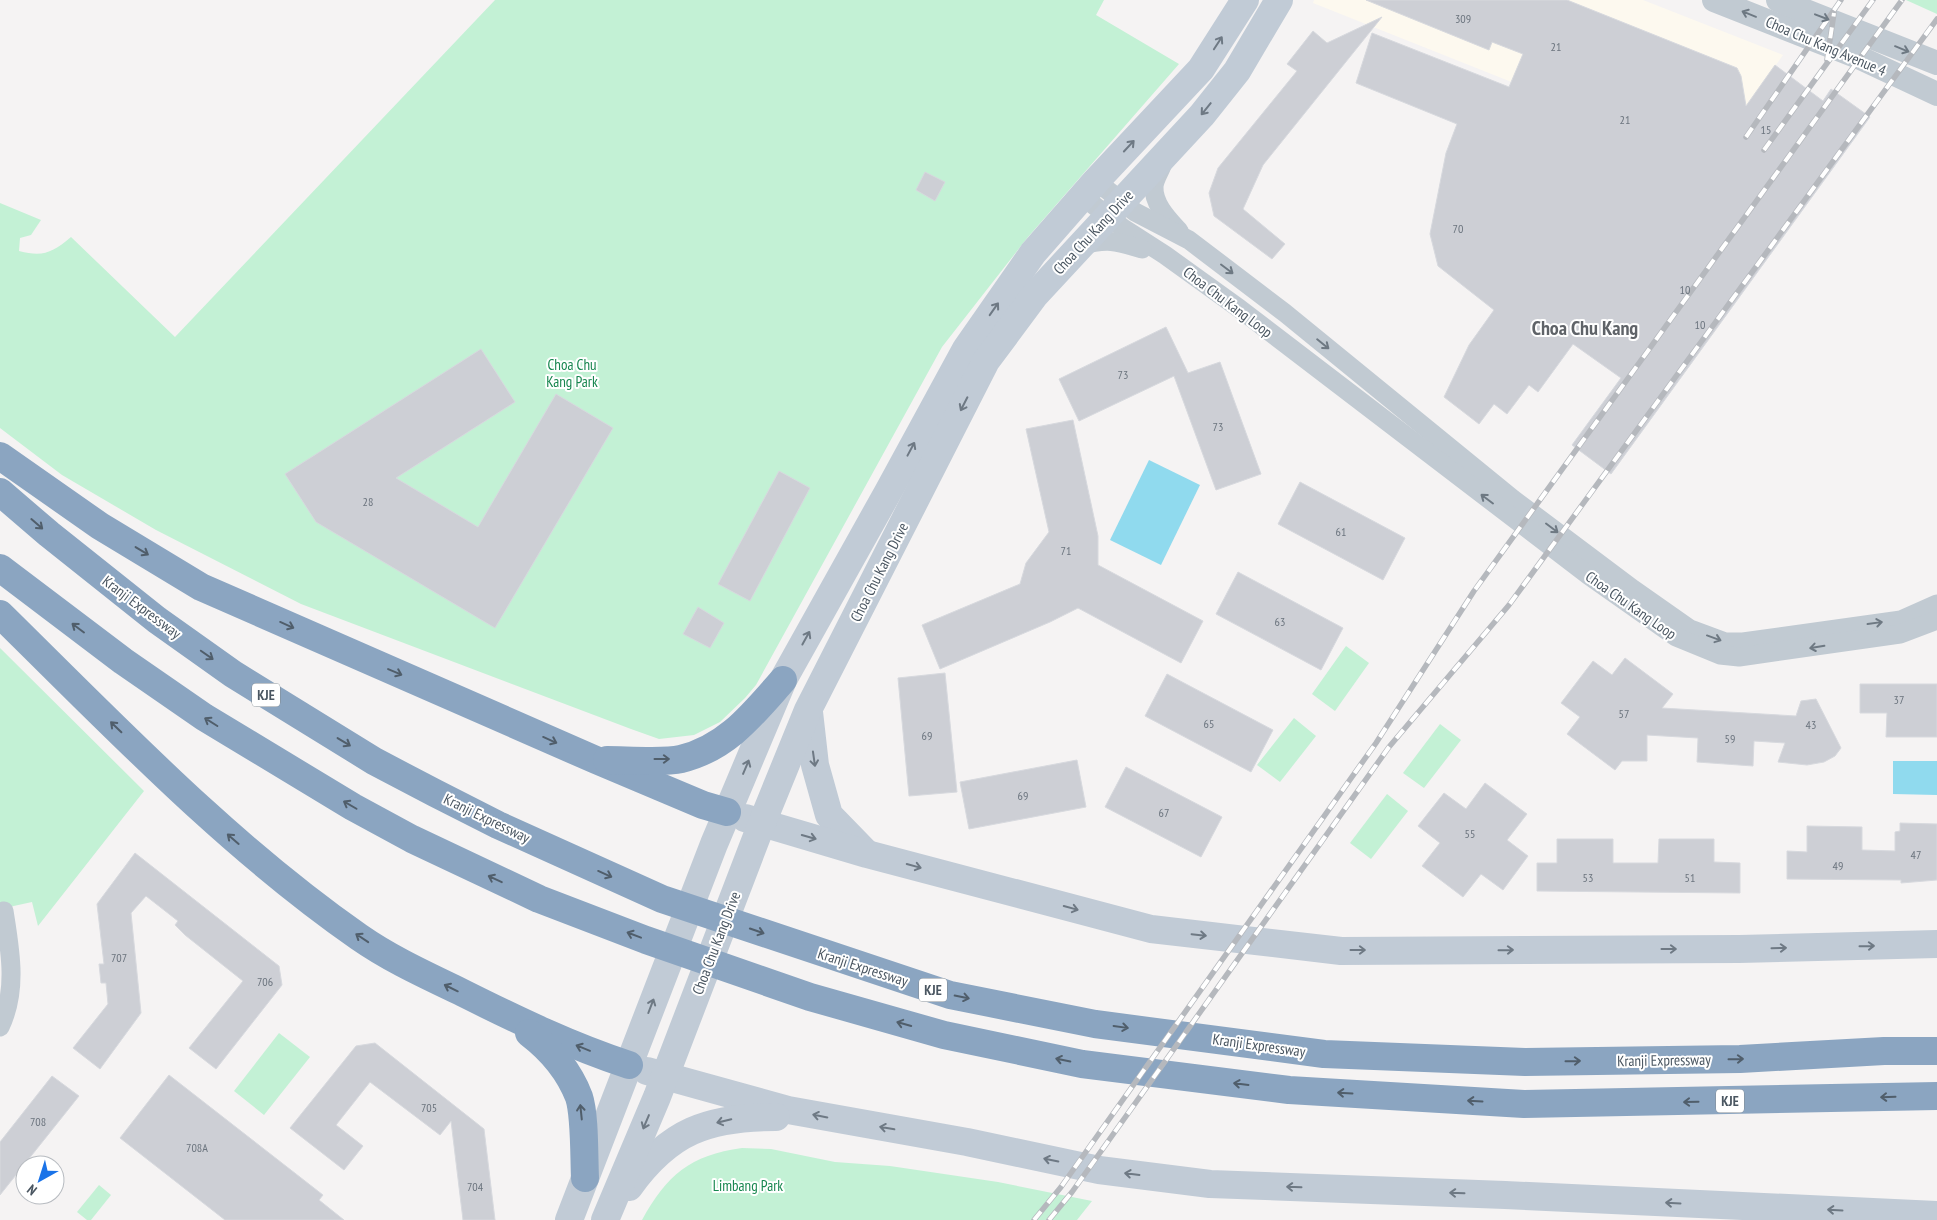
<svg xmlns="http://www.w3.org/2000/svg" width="1937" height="1220" font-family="'PT Sans Narrow',sans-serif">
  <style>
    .commercial { fill: #fdf9ef }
    .green { fill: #c3f1d5 }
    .water { fill: #90daee }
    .building { fill: #cdcfd5; stroke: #d7d9de }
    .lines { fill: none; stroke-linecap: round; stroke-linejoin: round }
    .minor { stroke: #c1cad2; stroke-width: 19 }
    .tertiary { stroke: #c1cad2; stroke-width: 24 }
    .secondary { stroke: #c1cbd6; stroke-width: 28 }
    .motorway { stroke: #8ba5c1; stroke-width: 28 }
    .rail-casing { stroke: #b5b8bd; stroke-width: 5.5 }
    .rail { stroke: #fff; stroke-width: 4; stroke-dasharray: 11; stroke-linecap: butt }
    .oneway { stroke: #6e7983 }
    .oneway2 { stroke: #6e7984 }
    .oneway3 { stroke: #505e6b }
    .labels { text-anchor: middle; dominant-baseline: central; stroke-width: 4; stroke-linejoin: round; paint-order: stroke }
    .number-label { font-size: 12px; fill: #6b747e }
    .shield { fill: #fff; stroke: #808990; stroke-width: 1 }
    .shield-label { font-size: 14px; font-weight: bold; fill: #4a5661 }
    .street-label { font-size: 15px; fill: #4a5661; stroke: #fff }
    .park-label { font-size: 15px; fill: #17864f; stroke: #fff }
    .district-label { font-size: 20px; font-weight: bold; fill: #5f6368; stroke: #fff }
  </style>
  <rect width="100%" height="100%" fill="#f5f3f3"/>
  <path class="commercial" d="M1314,0H1643L1783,55L1692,183L1534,91L1313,3Z"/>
  <g class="green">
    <path d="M495,0H1104L1096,15L1179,64L1028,237L942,347L756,685L745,698L720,722L694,735L659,739L631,729L301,604L156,530L62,475L0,428V203L41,220L31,235L20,238L19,251C43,257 52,253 71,237L175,337Z"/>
    <path d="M1906,0H1937V14Z"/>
    <path d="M1346,646L1369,663L1335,711L1312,694Z"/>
    <path d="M0,648L144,791L38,926L32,902L0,909Z"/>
    <path d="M1294,718L1316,736L1280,782L1257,765Z"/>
    <path d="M1440,724L1461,740L1424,788L1403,773Z"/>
    <path d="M1387,794L1408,811L1371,859L1350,843Z"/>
    <path d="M279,1033L310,1057L264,1115L234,1091Z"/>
    <path d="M742,1148L771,1149L835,1162L890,1166L998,1182L1092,1201L1077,1220H642C667,1175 690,1155 742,1148Z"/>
    <path d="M99,1185L111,1195L91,1220H87L77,1212Z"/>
  </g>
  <g class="water">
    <path d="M1149,460L1200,485L1161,565L1110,540Z"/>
    <path d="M1893,761H1937V795L1893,794Z"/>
  </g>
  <g class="building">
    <path d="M1366,0H1567L1737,68L1741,76L1746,106L1775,65L1823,101L1831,89L1870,117L1611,474L1572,445L1621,378L1573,344L1538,392L1529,385L1507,414L1494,404L1479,424L1444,397L1469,345L1494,310L1438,266L1430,234L1446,153L1457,124L1356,83L1372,33L1509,87L1523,54L1492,42L1489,50Z"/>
    <path d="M1382,17L1263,165L1243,209L1285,244L1272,259L1214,216L1209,193L1218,168L1297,71L1287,64L1313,31L1327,43Z"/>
    <path d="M925,172L945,182L935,201L916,190Z"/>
    <path d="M1166,327L1188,373L1220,362L1261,474L1216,490L1174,376L1079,421L1059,379Z"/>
    <path d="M481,349L515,402L396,478L478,527L556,394L613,428L495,628L316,522L285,474Z"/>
    <path d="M1073,420L1098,536V565L1203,621L1181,663L1078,608L1050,622L940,669L922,625L1020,584L1026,563L1049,532L1026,429Z"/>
    <path d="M779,471L810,488L750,601L718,584Z"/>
    <path d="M1300,482L1405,538L1383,580L1278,524Z"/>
    <path d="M1238,572L1343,628L1321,670L1216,614Z"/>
    <path d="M698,607L724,623L710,648L683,634Z"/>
    <path d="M1625,658L1673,694L1662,708L1796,716L1801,701L1816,699L1841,748L1835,756L1824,762L1807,765L1778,762L1785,743L1754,741L1753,766L1697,762L1698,738L1647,735V761H1622L1615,770L1567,734L1580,717L1561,703L1593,661L1612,675Z"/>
    <path d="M945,673L957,792L909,796L898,678Z"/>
    <path d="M1167,674L1273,730L1251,772L1145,716Z"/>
    <path d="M1860,684H1937V737H1886L1887,713H1860Z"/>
    <path d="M1077,760L1086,807L969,829L960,782Z"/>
    <path d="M1126,767L1222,817L1201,857L1105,807Z"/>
    <path d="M1485,783L1527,814L1507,840L1528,856L1503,890L1481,874L1463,897L1422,866L1440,843L1418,826L1444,793L1466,809Z"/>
    <path d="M1900,823L1937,824V880L1901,883V880L1787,879V851L1807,852V826L1862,827V850L1895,851V832L1900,831Z"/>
    <path d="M1557,839H1613V863H1658L1659,839H1714V862L1740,863V893L1537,891V863H1557Z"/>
    <path d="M135,853L279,966L282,985L216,1069L189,1048L243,981L185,935L175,925L178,921L146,896L131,913L141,1013L100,1069L73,1048L108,1004L106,983H101L99,964H104L97,904Z"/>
    <path d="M375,1043L484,1129L495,1220H463L451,1121L440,1135L370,1082L336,1125L363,1146L344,1170L290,1128L356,1046Z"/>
    <path d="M169,1075L323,1195L319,1200L344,1220H225L120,1138Z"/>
    <path d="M52,1076L79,1096L0,1195V1142Z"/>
  </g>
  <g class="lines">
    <g class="minor">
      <path d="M1163,163C1161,170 1155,178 1154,186C1153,204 1168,219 1179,231"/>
      <path d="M1096,181L1135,212L1189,240L1285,313L1513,499L1633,589L1690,629L1725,642H1743L1901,620L1937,604"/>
      <path d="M1082,196L1123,228L1165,255L1240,309L1588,575L1676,637L1720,655L1739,657L1900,634L1937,620"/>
      <path d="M1080,246C1107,238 1116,241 1142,249"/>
      <path d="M0,1027C18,990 10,949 4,911"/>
    </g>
    <g class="tertiary">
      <path d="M1714,0L1856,56L1937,94"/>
      <path d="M1778,0L1937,63"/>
    </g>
    <g class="secondary">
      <path d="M809,712L815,765L829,815L865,852"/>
      <path d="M745,818L867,854L1151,929L1341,951L1739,949L1937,944"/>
      <path d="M647,1071L788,1110L967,1142L1099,1170L1210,1184L1505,1195L1937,1215"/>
      <path d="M629,1187C669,1131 708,1117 776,1117"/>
      <path d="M569,1220L714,844L783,680L888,492L966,349L1033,253L1096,181L1201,69L1245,0"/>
      <path d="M605,1220L657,1097L762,823L808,710L986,361L1035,295L1202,115L1237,71L1279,0"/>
    </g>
    <g class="motorway">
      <path d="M0,456L100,526L201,587L596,760L703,805L727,812"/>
      <path d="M0,492L49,534L157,620L233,674L374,761L435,793L498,825L662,899L950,995L1095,1024L1324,1054L1525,1062L1740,1059L1884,1051H1937"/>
      <path d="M0,568L123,661L204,717L353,807L412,839L539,899L646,940L810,997L944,1035L1082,1064L1289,1090L1524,1104L1937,1096"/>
      <path d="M0,614C115,727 227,845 359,937C392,960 428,976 463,993C517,1020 571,1046 629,1065"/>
      <path d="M607,760C626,760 664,763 681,759C727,748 753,714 783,680"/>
      <path d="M529,1033C550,1049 569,1071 579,1097C585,1115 584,1157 585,1178"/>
    </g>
    <defs>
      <g id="rail">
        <path d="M1827,60L1834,13"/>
        <path d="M1746,137L1841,0"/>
        <path d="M1764,150L1873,0"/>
        <path d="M1034,1220L1061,1187L1376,743L1474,591L1902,0"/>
        <path d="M1049,1220L1072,1192L1389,747L1509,605L1937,19"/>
      </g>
    </defs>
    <use href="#rail" class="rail-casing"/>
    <use href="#rail" class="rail"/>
  </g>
  <defs><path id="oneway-shaft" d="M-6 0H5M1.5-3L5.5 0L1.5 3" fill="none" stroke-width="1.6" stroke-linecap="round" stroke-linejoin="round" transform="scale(1.25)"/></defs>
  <g class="oneway">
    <use href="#oneway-shaft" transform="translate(1749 14) rotate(-158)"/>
    <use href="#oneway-shaft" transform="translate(1822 17) rotate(21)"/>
    <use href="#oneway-shaft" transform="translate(1902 49) rotate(22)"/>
    <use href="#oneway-shaft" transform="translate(1227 269) rotate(37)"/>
    <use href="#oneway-shaft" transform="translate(1323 344) rotate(39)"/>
    <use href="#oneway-shaft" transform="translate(1487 499) rotate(-143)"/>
    <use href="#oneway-shaft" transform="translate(1552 528) rotate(37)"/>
    <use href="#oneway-shaft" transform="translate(1875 623) rotate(-8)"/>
    <use href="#oneway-shaft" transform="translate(1714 638) rotate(20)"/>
    <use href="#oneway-shaft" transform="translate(1817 647) rotate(171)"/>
  </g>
  <g class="oneway2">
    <use href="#oneway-shaft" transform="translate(1218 43) rotate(-57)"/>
    <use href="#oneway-shaft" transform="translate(1206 109) rotate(129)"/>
    <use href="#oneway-shaft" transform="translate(1129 146) rotate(-47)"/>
    <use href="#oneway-shaft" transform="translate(994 309) rotate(-55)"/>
    <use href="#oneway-shaft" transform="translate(964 404) rotate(117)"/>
    <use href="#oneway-shaft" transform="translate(911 449) rotate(-62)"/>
    <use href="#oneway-shaft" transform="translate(806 638) rotate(-61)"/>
    <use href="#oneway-shaft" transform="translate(814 759) rotate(82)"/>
    <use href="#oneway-shaft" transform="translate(746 767) rotate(-67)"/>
    <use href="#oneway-shaft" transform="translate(809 837) rotate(16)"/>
    <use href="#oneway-shaft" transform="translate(914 866) rotate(15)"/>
    <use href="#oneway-shaft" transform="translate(1071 908) rotate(15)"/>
    <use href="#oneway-shaft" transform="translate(1199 935) rotate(6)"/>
    <use href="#oneway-shaft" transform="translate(1867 946) rotate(-1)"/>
    <use href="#oneway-shaft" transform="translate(1779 948) rotate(-1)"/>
    <use href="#oneway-shaft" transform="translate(1669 949)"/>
    <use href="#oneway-shaft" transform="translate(1358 950)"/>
    <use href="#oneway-shaft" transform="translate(1506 950) rotate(-1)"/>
    <use href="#oneway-shaft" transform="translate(651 1006) rotate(-69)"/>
    <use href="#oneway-shaft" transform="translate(820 1116) rotate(-169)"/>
    <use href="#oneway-shaft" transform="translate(724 1121) rotate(166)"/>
    <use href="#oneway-shaft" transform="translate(646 1122) rotate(113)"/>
    <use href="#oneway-shaft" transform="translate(887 1128) rotate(-170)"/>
    <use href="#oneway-shaft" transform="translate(1051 1160) rotate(-168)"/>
    <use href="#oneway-shaft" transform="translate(1132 1174) rotate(-173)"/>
    <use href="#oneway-shaft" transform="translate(1294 1187) rotate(-178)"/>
    <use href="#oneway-shaft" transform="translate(1457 1193) rotate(-178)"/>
    <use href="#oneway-shaft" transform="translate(1673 1203) rotate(-177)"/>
    <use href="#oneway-shaft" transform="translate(1835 1210) rotate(-177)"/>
  </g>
  <g class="oneway3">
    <use href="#oneway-shaft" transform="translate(37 524) rotate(41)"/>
    <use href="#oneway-shaft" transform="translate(142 551) rotate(31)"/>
    <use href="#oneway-shaft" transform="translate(287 625) rotate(24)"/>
    <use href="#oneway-shaft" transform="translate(78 628) rotate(-143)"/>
    <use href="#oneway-shaft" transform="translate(207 655) rotate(35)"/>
    <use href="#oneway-shaft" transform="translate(395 672) rotate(23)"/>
    <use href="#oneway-shaft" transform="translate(211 722) rotate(-148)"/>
    <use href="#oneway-shaft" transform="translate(116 727) rotate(-136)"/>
    <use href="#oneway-shaft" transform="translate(550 740) rotate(24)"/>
    <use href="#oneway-shaft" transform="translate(344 742) rotate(31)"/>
    <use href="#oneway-shaft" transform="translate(662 759)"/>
    <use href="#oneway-shaft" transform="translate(350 805) rotate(-150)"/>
    <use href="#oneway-shaft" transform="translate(233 839) rotate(-139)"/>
    <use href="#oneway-shaft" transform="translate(605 874) rotate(24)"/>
    <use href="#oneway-shaft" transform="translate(495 879) rotate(-155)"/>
    <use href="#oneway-shaft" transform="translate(757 931) rotate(19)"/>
    <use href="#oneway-shaft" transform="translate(634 935) rotate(-159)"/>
    <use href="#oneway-shaft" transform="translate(362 938) rotate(-146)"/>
    <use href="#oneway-shaft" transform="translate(451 988) rotate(-154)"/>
    <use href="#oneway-shaft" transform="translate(962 997) rotate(11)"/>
    <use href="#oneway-shaft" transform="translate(904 1024) rotate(-164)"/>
    <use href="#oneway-shaft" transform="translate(1121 1027) rotate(8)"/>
    <use href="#oneway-shaft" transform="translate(583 1048) rotate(-158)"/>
    <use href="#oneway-shaft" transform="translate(1736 1059) rotate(-1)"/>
    <use href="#oneway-shaft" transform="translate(1063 1060) rotate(-168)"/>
    <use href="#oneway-shaft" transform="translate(1573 1061) rotate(-1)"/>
    <use href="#oneway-shaft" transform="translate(1241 1084) rotate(-173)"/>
    <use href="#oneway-shaft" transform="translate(1345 1093) rotate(-177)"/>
    <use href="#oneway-shaft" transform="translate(1888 1097) rotate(178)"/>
    <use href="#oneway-shaft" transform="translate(1475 1101) rotate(-177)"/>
    <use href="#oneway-shaft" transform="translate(1691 1102) rotate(179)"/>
    <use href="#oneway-shaft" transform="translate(581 1112) rotate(-96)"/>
  </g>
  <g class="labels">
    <g class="number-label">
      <text x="1463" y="18">309</text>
      <text x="1556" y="46">21</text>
      <text x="1625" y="119">21</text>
      <text x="1766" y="129">15</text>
      <text x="1458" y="228">70</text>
      <text x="1685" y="289">10</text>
      <text x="1700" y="324">10</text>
      <text x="1123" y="374">73</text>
      <text x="1218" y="426">73</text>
      <text x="368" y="501">28</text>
      <text x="1341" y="531">61</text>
      <text x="1066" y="550">71</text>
      <text x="1280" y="621">63</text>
      <text x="1899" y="699">37</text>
      <text x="1624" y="713">57</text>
      <text x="1209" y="723">65</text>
      <text x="1811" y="724">43</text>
      <text x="927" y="735">69</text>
      <text x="1730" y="738">59</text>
      <text x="1023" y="795">69</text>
      <text x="1164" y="812">67</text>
      <text x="1470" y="833">55</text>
      <text x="1916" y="854">47</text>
      <text x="1838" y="865">49</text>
      <text x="1588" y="877">53</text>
      <text x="1690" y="877">51</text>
      <text x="119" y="957">707</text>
      <text x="265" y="981">706</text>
      <text x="429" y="1107">705</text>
      <text x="38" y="1121">708</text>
      <text x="197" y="1147">708A</text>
      <text x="475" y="1186">704</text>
    </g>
    <g class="shield">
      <rect x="252" y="683.5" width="28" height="23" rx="4"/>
      <rect x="919" y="978.5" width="28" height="23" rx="4"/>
      <rect x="1716" y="1089.5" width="28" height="23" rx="4"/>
    </g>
    <g class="shield-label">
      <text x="266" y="695">KJE</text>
      <text x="933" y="990">KJE</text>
      <text x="1730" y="1101">KJE</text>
    </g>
    <g class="street-label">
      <text transform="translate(1826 46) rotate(23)">Choa Chu Kang Avenue 4</text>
      <text transform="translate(1093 232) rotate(-47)">Choa Chu Kang Drive</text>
      <text transform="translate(1228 302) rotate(37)">Choa Chu Kang Loop</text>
      <text transform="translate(879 572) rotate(-63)">Choa Chu Kang Drive</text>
      <text transform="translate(1631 605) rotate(35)">Choa Chu Kang Loop</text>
      <text transform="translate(142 607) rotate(37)">Kranji Expressway</text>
      <text transform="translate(487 818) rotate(26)">Kranji Expressway</text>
      <text transform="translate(716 943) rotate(-69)">Choa Chu Kang Drive</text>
      <text transform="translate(863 967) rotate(18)">Kranji Expressway</text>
      <text transform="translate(1259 1045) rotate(8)">Kranji Expressway</text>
      <text transform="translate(1664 1060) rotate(-1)">Kranji Expressway</text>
    </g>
    <g class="park-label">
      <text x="572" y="364">Choa Chu<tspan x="572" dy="17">Kang Park</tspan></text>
      <text x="748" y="1185">Limbang Park</text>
    </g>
    <g class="district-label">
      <text x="1585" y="328">Choa Chu Kang</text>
    </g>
  </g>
  <g transform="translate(40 1180) rotate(219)"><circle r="24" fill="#ffffff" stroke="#b7bbc0"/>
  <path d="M0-4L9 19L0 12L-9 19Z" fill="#1a73e8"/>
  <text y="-8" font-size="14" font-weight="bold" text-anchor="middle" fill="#4a5661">N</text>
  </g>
</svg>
